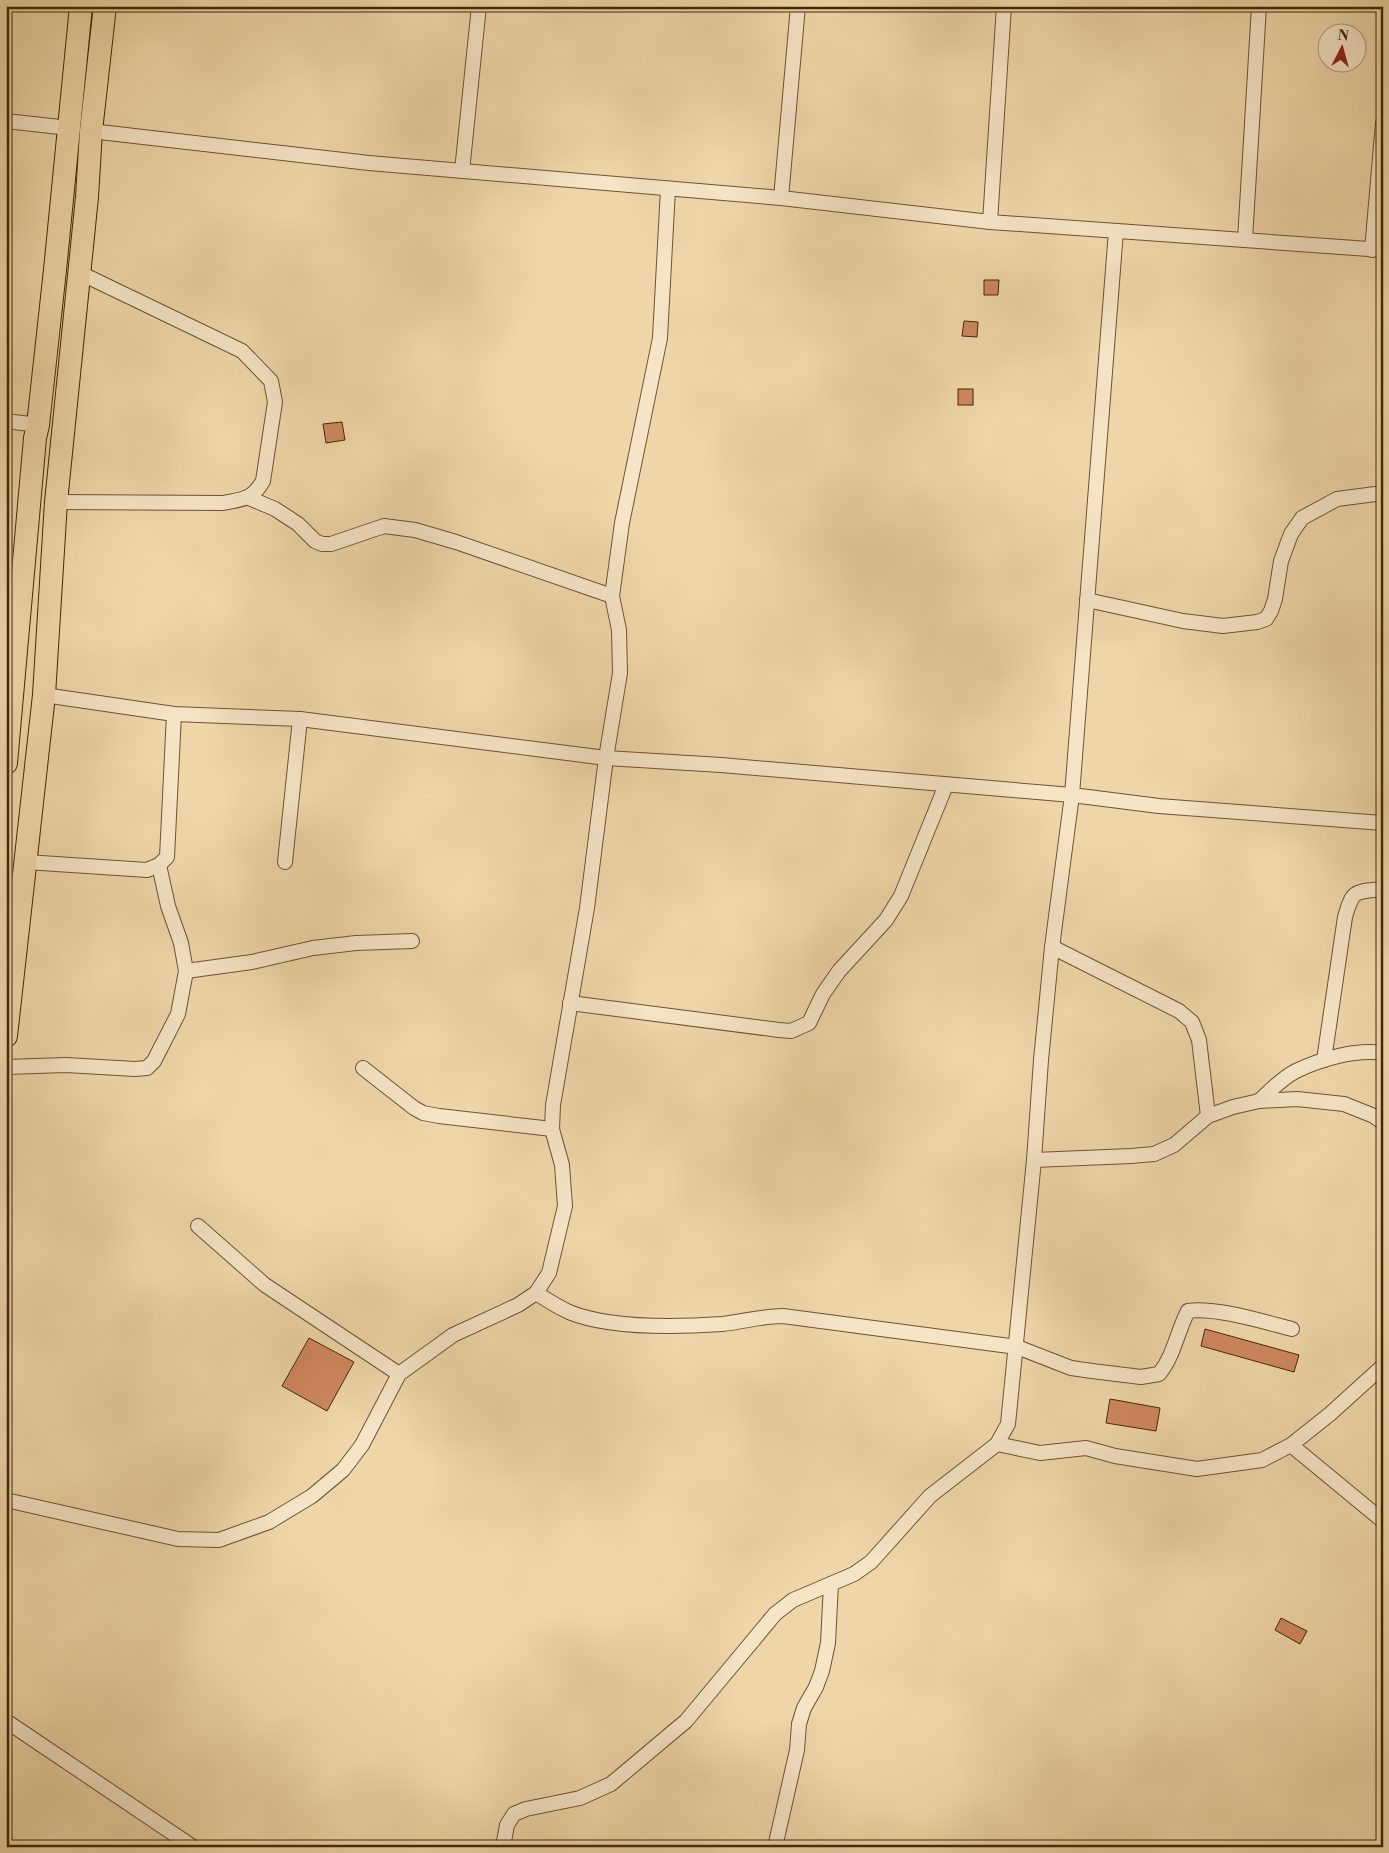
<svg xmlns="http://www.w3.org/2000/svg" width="1389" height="1853" font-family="'Libre Bodoni',serif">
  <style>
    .building { fill: #d08760; stroke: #40280b }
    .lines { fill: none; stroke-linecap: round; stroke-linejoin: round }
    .street-casing { stroke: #6c5432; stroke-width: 16 }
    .primary-casing { stroke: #40280b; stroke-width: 24 }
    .street { stroke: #f5e4c6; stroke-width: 14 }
    .primary { stroke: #efd6a8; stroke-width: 22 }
  </style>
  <rect width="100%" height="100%" fill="#efd6a8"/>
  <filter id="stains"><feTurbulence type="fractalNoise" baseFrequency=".004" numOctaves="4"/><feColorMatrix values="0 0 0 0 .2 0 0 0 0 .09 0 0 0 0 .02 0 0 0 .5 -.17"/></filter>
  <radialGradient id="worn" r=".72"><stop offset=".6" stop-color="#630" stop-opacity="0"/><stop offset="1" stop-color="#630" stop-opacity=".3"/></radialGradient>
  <g class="building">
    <path d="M984,280H999L998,295H984Z"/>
    <path d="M964,321L978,322L977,337L962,336Z"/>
    <rect x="958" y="389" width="15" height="16"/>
    <path d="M342,422L345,440L326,443L323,424Z"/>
    <path d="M1205,1329L1299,1355L1294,1372L1201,1346Z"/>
    <path d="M309,1338L354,1362L327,1411L282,1386Z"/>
    <path d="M1110,1399L1160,1408L1156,1431L1106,1423Z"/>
    <path d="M1281,1618L1307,1631L1300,1644L1275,1630Z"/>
  </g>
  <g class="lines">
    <defs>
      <g id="street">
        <path d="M6,121L69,128"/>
        <path d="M91,131L369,163L781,198L990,222L1383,250"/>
        <path d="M462,171L479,6"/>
        <path d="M781,198L798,6"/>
        <path d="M990,222L1004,6"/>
        <path d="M1245,240L1259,6"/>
        <path d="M1372,250L1383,123"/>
        <path d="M6,421L38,425"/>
        <path d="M249,498L275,509L298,524L315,541L322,544H331L384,526L415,530L456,542L612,596"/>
        <path d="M56,502L223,503C243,499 252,500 263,481L275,402L271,381L242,351L78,272"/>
        <path d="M1087,600L1183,621L1223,626L1257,622L1266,619L1271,611L1275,599L1281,561L1291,534L1302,518L1337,499L1383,493"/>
        <path d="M44,695L174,714L300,719L606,758L721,765L1072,795L1159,806L1383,823"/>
        <path d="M26,862L147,870L159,865L167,857L174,714"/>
        <path d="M285,862L300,719"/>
        <path d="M1052,947L1179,1011L1192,1022L1199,1040L1208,1116"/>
        <path d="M186,971L252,962L313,948L356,943L412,941"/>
        <path d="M570,1003L779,1030L791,1031L809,1023L823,994L839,971L886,920L901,896L946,785"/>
        <path d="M1324,1060L1345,917C1353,889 1355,892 1383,889"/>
        <path d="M6,1067L66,1065L135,1069L147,1068L154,1061L178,1014L186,971L181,943L168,906L159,865"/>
        <path d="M363,1068L414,1108L423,1113L439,1116L552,1129"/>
        <path d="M1259,1101C1270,1091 1282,1078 1296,1071C1321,1059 1355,1049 1383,1053"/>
        <path d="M1034,1160L1131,1156L1154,1154L1174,1145L1208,1116L1233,1107L1259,1101L1297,1099L1344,1104L1374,1116L1383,1123"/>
        <path d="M198,1226L265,1285L399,1374"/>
        <path d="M536,1293C547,1300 558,1307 569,1312C610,1329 678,1327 722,1324C743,1322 762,1316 783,1316L1017,1347L1071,1368L1092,1371L1141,1377L1159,1374C1174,1356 1177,1332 1188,1311C1216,1307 1264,1322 1292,1329"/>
        <path d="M997,1444L1040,1453L1086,1448L1115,1456L1197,1469L1262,1460L1291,1445L1330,1414L1383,1366"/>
        <path d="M1291,1445L1383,1521"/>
        <path d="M6,1500L178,1539L219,1540L269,1522L312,1496L343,1470L362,1445L399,1374L453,1335L518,1305L536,1293L549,1273L565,1206L562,1165L552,1129L553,1105L587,908L606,758L620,673L619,630L612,596L622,523L660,338L668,189"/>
        <path d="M6,1721L193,1847"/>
        <path d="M503,1847L507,1825L514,1814L526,1809L580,1798L611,1784L686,1721L775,1614L793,1600L854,1574L871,1562L930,1496L997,1444L1008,1424L1034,1160L1041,1060L1052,947L1072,795L1116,231"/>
        <path d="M775,1847L797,1750L799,1724L804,1708L816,1687L822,1671L828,1643L831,1584"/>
      </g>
      <g id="primary">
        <path d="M6,763L35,438L38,425L55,270L81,6"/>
        <path d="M6,1036L44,695L56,502L87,197L91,131L105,6"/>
      </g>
    </defs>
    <use href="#street" class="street-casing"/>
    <use href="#primary" class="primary-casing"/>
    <use href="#street" class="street"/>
    <use href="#primary" class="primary"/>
  </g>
  <rect width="1389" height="1853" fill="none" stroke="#efd6a8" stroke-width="25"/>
  <rect x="8" y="8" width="1374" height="1838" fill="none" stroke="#40280b" stroke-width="2.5"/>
  <rect x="12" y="12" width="1364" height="1828" fill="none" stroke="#40280b"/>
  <g transform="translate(1342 48) rotate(6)"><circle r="24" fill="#f5e4c6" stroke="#ad997b"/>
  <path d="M0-4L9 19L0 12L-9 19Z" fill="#8f2418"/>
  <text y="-8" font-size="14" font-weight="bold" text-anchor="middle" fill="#40280b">N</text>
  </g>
  <rect width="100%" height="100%" filter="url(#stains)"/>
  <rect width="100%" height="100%" fill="url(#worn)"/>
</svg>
